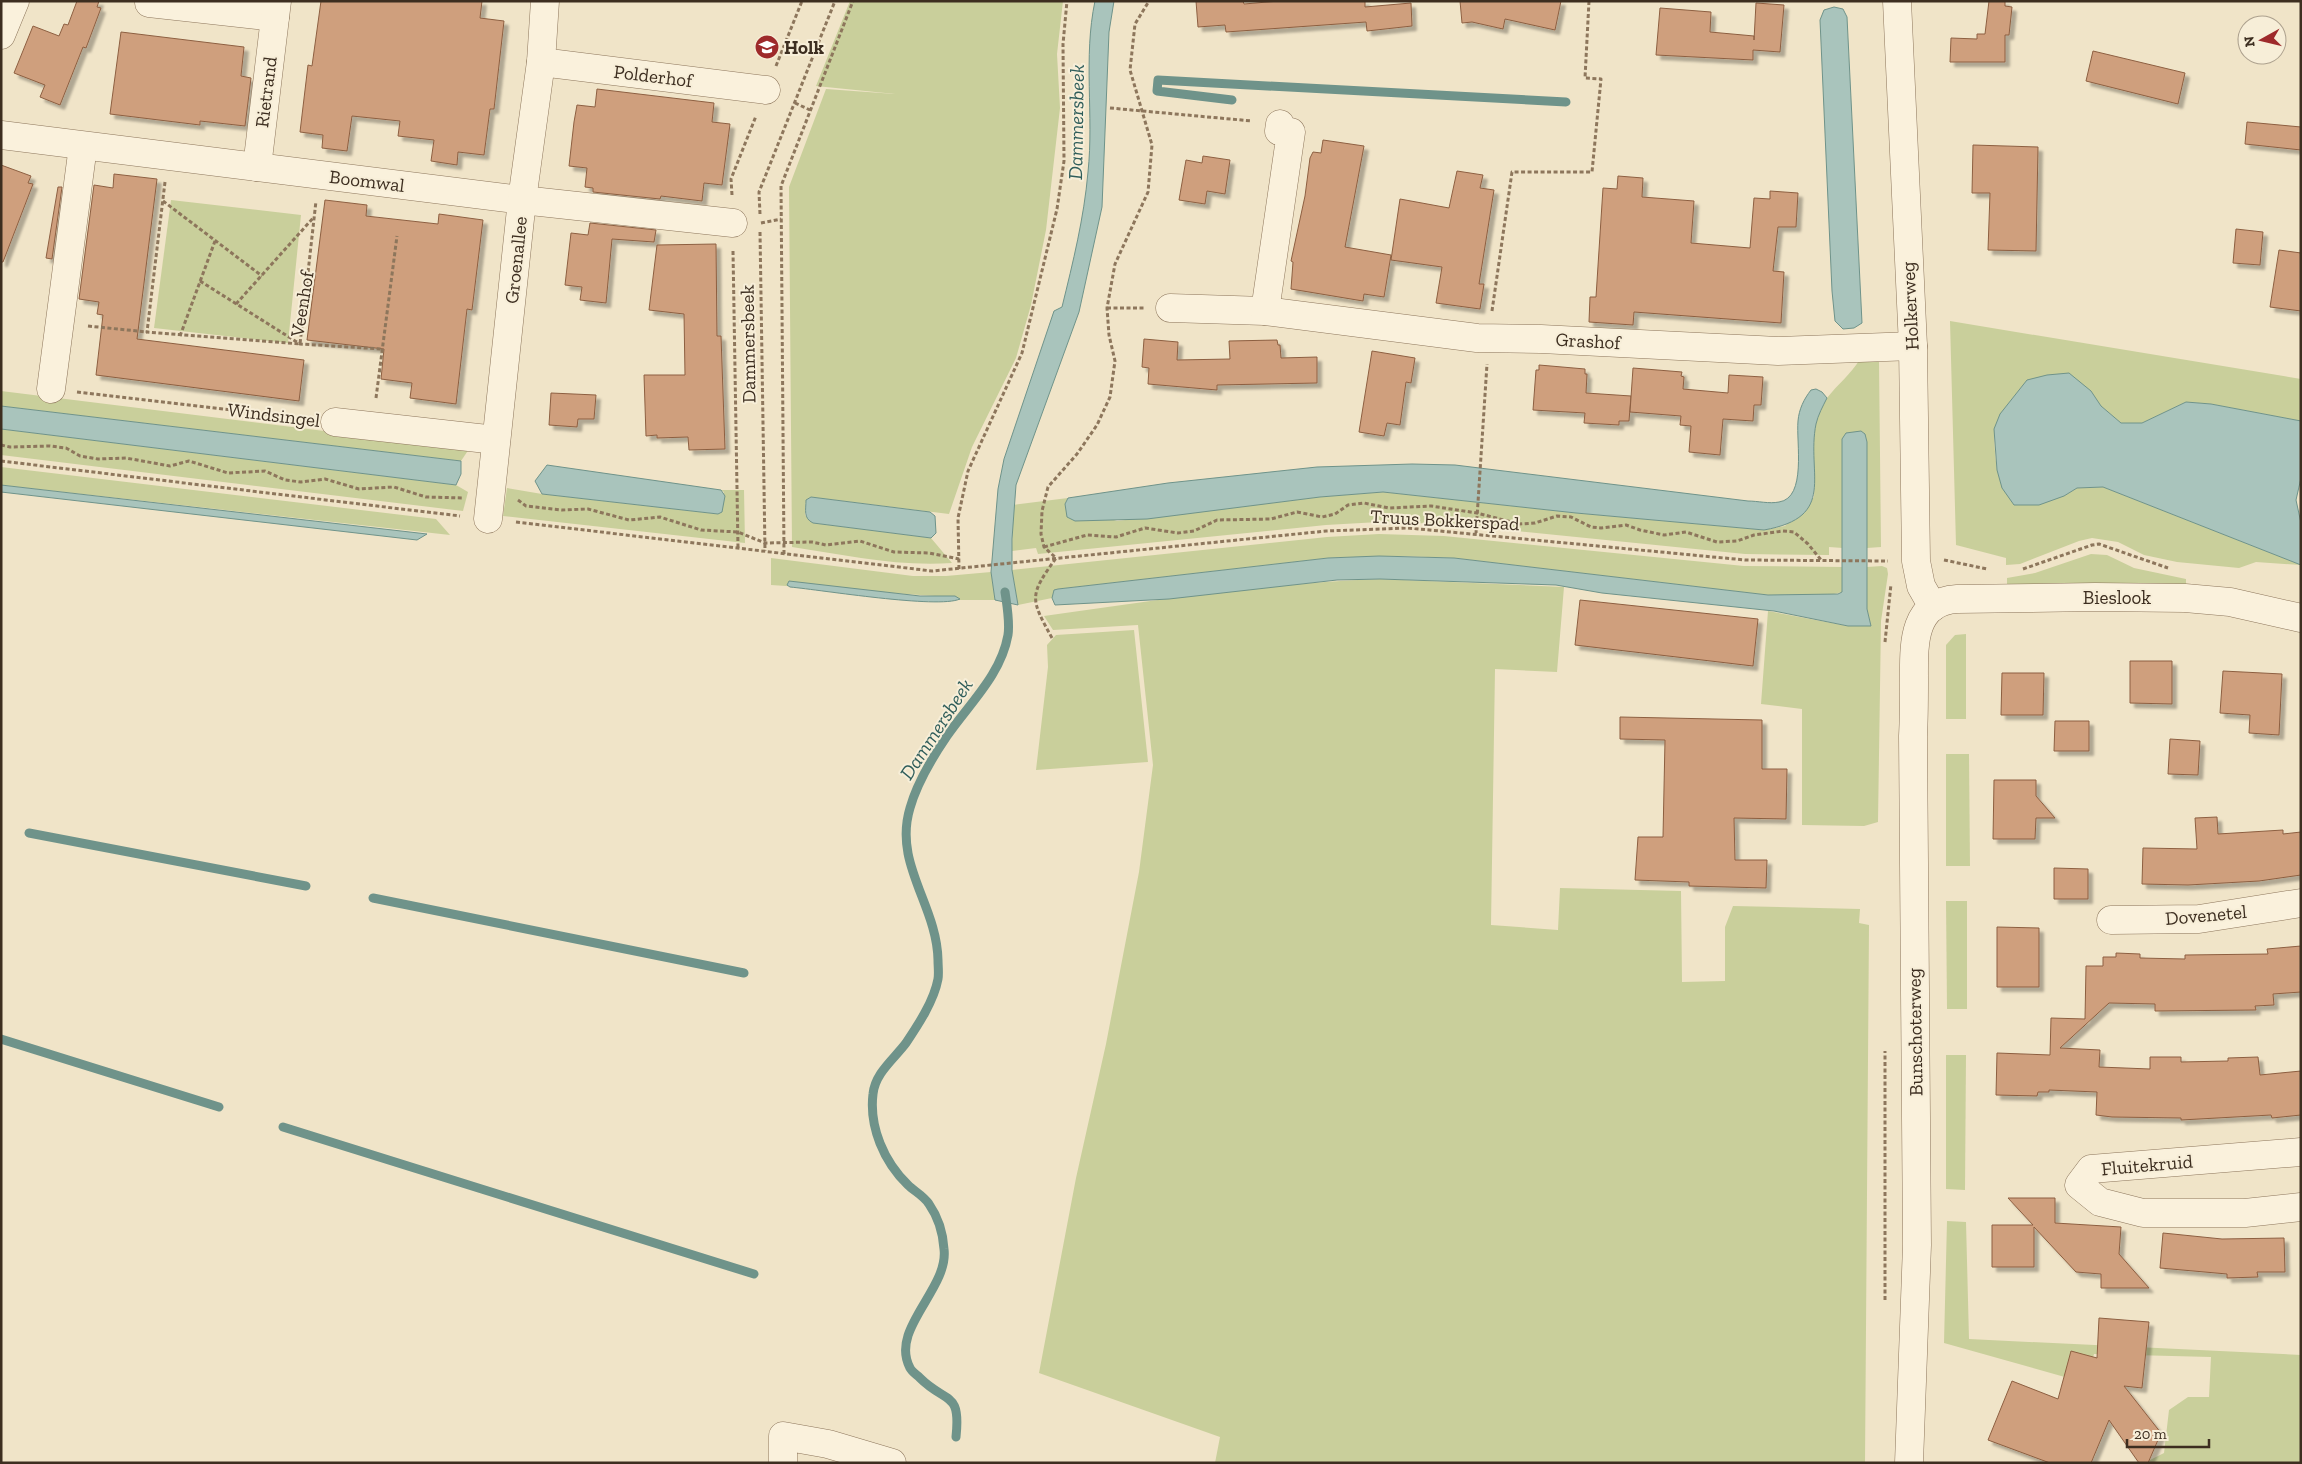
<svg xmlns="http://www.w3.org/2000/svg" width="2302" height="1464" font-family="'Zilla Slab',serif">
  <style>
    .green { fill: #c9cf9b }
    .water { fill: #a9c4bc; stroke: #6f938a }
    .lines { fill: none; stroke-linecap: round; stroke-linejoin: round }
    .stream { stroke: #6f938a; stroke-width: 9 }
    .building { fill: #cf9f7d; stroke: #8d5f41; filter: url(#shadow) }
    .minor-casing { stroke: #8d765c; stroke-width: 29 }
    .path { stroke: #8d765c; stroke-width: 3; stroke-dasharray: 4 2.5; stroke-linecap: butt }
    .minor { stroke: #faf1dc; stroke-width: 28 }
    .labels { text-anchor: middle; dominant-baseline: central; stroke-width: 4; stroke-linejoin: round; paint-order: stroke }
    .poi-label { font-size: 19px; font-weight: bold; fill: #3d2e20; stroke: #f7eed8; text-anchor: start }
    .street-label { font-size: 19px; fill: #3d2e20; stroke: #f7eed8 }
    .water-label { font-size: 20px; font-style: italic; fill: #2f5d5a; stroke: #f7eed8 }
  </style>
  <defs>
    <filter id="shadow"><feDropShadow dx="4.5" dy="4.5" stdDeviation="1" flood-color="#0004"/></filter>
  </defs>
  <rect width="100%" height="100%" fill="#f0e4c8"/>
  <g class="green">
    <path d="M850,1H1063L1057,54L1060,108L1046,230L1031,305L1016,358L972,447L949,514L811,497L806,500L805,515L813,523L931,538L952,563C899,567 845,555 792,547L789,187L826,89L895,94L816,86Z"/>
    <path d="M171,200L301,215L288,343L154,328Z"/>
    <path d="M1950,321L2301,379V421L2211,404L2186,402L2142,423H2121L2101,406L2091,391L2013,398C1991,427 1993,434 1997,470L2064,496L2077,488L2103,487L2301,565L2256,562L2239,568L2177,562L2144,555L2118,542L2092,538L2079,541L2020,564L2006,565V558L1956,545Z"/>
    <path d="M1874,358L1879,362L1881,547L1867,548V442L1865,434L1843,525V548L1829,547V555L1745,554L1446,524L1379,522L1326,525L1038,554L1036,548L1012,551L1013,505L1068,498L1065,504L1117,521L1320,497L1383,492L1576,513L1764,530L1785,526L1814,497C1816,466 1807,424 1827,398C1838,384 1851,374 1860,359Z"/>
    <path d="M1,391L469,449L461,461L1,406Z"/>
    <path d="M1,429L456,485L468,492L463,511L1,455Z"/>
    <path d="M1,467L436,519L450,535L1,485Z"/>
    <path d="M507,488L542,494L718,514L724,492L721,490H744L745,543L503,516Z"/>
    <path d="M1379,534L1444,536L1744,566L1843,567L1842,592L1830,595H1768L1454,558L1403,556L1328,558L1058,589L1054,590L1052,598L1018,605L1012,570L1327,537Z"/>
    <path d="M2091,554L2107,555L2134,568L2186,579V588H2007V578L2035,573Z"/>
    <path d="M771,558L913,576H946L991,572L995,600H959L935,596L771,585Z"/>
    <path d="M1882,566L1887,568L1888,574L1881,621L1878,822L1864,826L1802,825V709L1761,704L1768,611L1848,626H1871L1867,609V567Z"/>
    <path d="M1380,579L1564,587L1557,672L1495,669L1491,925L1558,930L1560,888L1681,891L1682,982L1725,981V927L1733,906L1860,909L1859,923L1869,925L1865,1463H1215L1220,1437L1039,1373L1076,1178L1106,1044L1139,872L1153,765L1138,625L1053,630L1044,616C1155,600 1268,583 1380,579Z"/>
    <path d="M1134,630L1148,762L1036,770L1048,667L1047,645L1056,635Z"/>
    <path d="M1966,634V719H1946V645L1955,635Z"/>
    <path d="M1946,754H1969L1970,866H1946Z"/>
    <path d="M1946,901H1967V1009H1947Z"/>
    <path d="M1946,1055H1966L1965,1190L1946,1189Z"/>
    <path d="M1947,1221L1966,1222L1969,1339L2301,1355V1463H2144L2164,1453L2169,1410L2188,1397H2209L2211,1357L2094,1354L2086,1383L1944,1343Z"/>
  </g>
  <g class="water">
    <path d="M1095,1H1114L1109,32L1102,207L1079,312L1016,485L1012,539V570L1018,605L995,600L991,572L998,489L1004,459L1054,311L1062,307C1073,262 1084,218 1088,172C1094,115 1083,58 1095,1Z"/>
    <path d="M1834,7L1843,9L1847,17L1862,323L1854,328L1843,329L1835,321L1832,291L1820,20L1824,10Z"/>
    <path d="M2069,373L2091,391L2101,406L2121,423H2142L2186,402L2211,404L2301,421V478L2296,500L2301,523V565L2103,487L2077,488L2064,496L2039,505H2014L2002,488L1997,470L1994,429L2000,414L2027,380L2047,375Z"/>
    <path d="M1816,389L1822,392L1827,398C1823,406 1818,415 1816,424C1806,474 1838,517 1764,530L1576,513L1383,492L1320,497L1147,519L1075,521L1067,517L1065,504L1068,498L1168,483L1317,467L1412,464L1455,465L1748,501C1758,501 1769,504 1779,502C1807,498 1796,442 1798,421C1799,409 1804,399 1811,390Z"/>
    <path d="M1,406L461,461V474L456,485L1,429Z"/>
    <path d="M1861,431L1865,434L1867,442V609L1871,626H1848L1774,611L1602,593L1556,585L1380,579L1337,580L1169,599L1055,605L1052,598L1054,590L1058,589L1328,558L1379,556L1454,558L1768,595L1838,594L1842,592V439L1846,433Z"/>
    <path d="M547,465L721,490L725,496L722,512L718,514L542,494L535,481Z"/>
    <path d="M1,485L427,534L417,540L1,492Z"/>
    <path d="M811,497L930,512L935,516L936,533L931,538L813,523C803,518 806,510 806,500Z"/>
    <path d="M789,581L920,596H955L960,599C938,609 822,590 790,587L787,585Z"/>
  </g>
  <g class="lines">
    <g class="stream">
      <path d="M1232,100L1157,91L1158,80L1566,102"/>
      <path d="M29,833L306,886"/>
      <path d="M373,898L744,973"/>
      <path d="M1,1039L219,1107"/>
      <path d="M283,1127L754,1274"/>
      <path d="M956,1437C961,1390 946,1404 920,1378C917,1375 912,1372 910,1368C889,1329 949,1289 944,1249C943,1233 938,1217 929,1204C924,1196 914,1191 908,1185C884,1162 869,1127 873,1094C875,1073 894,1059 906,1043C918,1025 934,1001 938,979C939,973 938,966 938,960C937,905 893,864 910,808C917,783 932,758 947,736C969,704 1001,675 1008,635C1010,622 1007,606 1005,592"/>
    </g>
  </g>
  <g class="building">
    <path d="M77,1H99L97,7L101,8L86,48L83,47L60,105L40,97L45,85L14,73L33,26L59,36L64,24L68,25Z"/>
    <path d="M321,1H482L480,18L504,21L494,109H490L484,155L458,152L457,165L431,161L434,140L398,136L400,121L352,116L347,151L322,148L323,135L300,132L308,65L312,66Z"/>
    <path d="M1196,1H1243L1244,4L1279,1H1365V7L1411,3L1412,26L1367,31L1366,22L1226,32L1225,25L1198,27Z"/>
    <path d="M1460,1H1561L1555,30L1505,19L1503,29L1472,22L1462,23Z"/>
    <path d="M1989,1H2005V6L2012,7L2009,35H2005V62H1950L1951,38L1977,39V34H1985Z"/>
    <path d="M1756,3L1784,5L1780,52L1753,50V60L1656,55L1660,8L1711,12L1710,32L1754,36V40Z"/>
    <path d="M121,32L244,47L241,76L251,78L245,126L200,121V125L110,114Z"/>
    <path d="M2093,51L2185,73L2178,104L2086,81Z"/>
    <path d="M597,89L714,103L712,122L730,124L722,185L704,183L702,201L661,196L660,199L593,192V188L585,187L587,168L569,166L574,122L577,105L595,107Z"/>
    <path d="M2247,122L2301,127V150L2245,144Z"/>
    <path d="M1323,140L1364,146L1345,247L1391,255L1384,297L1364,294L1363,301L1291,289L1293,262L1291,261L1305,196L1310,158L1313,152L1321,153Z"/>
    <path d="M1973,145L2038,147L2036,251L1988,250L1990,193H1972Z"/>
    <path d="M1203,156L1230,160L1225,194L1207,191L1205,204L1179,200L1186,160L1202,163Z"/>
    <path d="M1,165L31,176L28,183L33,184L3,262H1Z"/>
    <path d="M1457,171L1483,175L1480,188L1494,190L1479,284H1484L1480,309L1436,303L1442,267L1391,260L1400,199L1449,208Z"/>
    <path d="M114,174L157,179L137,339L304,360L299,401L96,375L103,315L97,314L99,302L79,299L94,185L113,188Z"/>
    <path d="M1618,176L1643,178L1642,197L1694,201L1691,243L1750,248L1754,198L1770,199V191L1798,193L1796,227H1778L1773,271L1784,272L1781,323L1634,312L1633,325L1589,322L1590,297H1596L1603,188L1617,189Z"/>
    <path d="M58,187H62L52,259L46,258Z"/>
    <path d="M325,200L367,205L366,216L438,224L439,214L483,220L472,310L467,309L456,404L410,398L412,383L381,379L384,349L307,340Z"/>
    <path d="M590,223L656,230L654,242L612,239L606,303L580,300L582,287L565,285L571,233L588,235Z"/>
    <path d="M2236,229L2263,232L2260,265L2233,263Z"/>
    <path d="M716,244L717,336H721L725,449L689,450L688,437L657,438V435L646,436L644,375H685L684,314L649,310L657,245Z"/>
    <path d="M2279,250L2301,253V311L2270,307Z"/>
    <path d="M1144,339L1178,342L1177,360L1230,359L1229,341L1277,340L1278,345H1280L1281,358L1317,357V383L1217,385V390L1148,384L1149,368L1142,367Z"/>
    <path d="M1372,351L1415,358L1411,383L1406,382L1400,425L1387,423L1384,436L1359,432Z"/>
    <path d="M1539,365L1585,369V374H1587L1586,393L1631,396L1629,421H1619V425L1584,423L1585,413L1533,410L1536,370H1539Z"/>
    <path d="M1633,368L1682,372L1681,376L1684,377L1683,389L1728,393L1729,375L1763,377L1761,405H1754L1753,421L1723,419L1720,455L1689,452L1691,426L1680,425L1681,416L1630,412Z"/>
    <path d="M551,393L596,395L594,419H578L577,427L549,425Z"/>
    <path d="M1580,600L1758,619L1753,666L1575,645Z"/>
    <path d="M2130,661H2172V704L2130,703Z"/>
    <path d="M2223,671L2282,674L2279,735L2249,733L2250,715L2220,713Z"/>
    <path d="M2002,673H2044L2043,715H2001Z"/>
    <path d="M1620,717L1762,720V769H1787L1786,819L1734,818L1735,860H1767L1766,888L1689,886V882L1635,880L1638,837H1663L1665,740L1620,739Z"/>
    <path d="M2055,721H2089V751H2054Z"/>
    <path d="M2170,739L2200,741L2198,775L2168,774Z"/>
    <path d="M1994,780H2036V796L2055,818H2036L2035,839H1993Z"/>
    <path d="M2217,817L2218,834L2283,830V834L2301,832V875L2259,881L2188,885L2142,884L2143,848L2197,849L2195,818Z"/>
    <path d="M2054,868L2088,869V899H2054Z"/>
    <path d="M1997,927L2039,928V987H1997Z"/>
    <path d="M2301,946V992L2273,994L2274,1005L2255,1006L2256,1010L2155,1011V1004L2109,1003L2060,1048L2100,1050L2099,1067L2150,1069V1057H2181V1062L2228,1061V1058L2258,1057L2260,1075L2301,1071V1115L2272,1118L2271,1115L2181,1120V1118L2112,1117L2096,1115L2097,1092L2049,1090V1092H2038L2037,1096L1996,1095L1997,1053L2050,1055L2051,1018L2085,1019L2086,966H2103V957H2116V953L2140,954V958L2185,959V955L2268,954L2267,949Z"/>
    <path d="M2008,1198H2055V1223L2121,1227L2119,1254L2149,1288H2101V1274L2076,1272L2034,1227V1267H1992V1225H2033Z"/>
    <path d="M2163,1233L2222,1239L2284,1238L2285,1272H2257L2258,1277L2227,1278V1274L2160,1268Z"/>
    <path d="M2099,1318L2149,1322L2142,1388L2124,1386L2161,1433L2148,1463H2139L2109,1420L2091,1463H2050L1988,1440L2012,1381L2058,1399L2071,1351L2097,1358Z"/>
  </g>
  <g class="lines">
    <defs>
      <g id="minor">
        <path d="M1897,1L1913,346L1916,561L1921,586L1933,607"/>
        <path d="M149,3L275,17"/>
        <path d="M1,35L15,1"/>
        <path d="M541,62L766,90"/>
        <path d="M1,135L522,200L733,223"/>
        <path d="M257,167L277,1"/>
        <path d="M1170,308L1265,311L1477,338L1541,339L1778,351L1913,346"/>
        <path d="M1265,311L1291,132L1279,131L1280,124"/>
        <path d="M51,389L83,146"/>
        <path d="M335,422L496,440"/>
        <path d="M488,519L522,200L541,62L545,1"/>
        <path d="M2111,920L2199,919L2301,903"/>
        <path d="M2301,1152L2091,1169L2079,1185L2100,1202L2143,1213H2245L2301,1207"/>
        <path d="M783,1463V1436L828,1444L892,1463"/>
        <path d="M1909,1463L1917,1245L1913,736C1914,718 1914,700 1914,682C1914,647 1911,602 1957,599L2095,597L2185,598L2230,602L2301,618"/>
      </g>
    </defs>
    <use href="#minor" class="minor-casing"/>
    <g class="path">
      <path d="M776,66L802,1"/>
      <path d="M795,103L810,110"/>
      <path d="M1110,108L1252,121"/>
      <path d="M165,182L147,332L300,344L316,201"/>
      <path d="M732,195L731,179L756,116"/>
      <path d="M163,201L262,276"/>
      <path d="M760,214L759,192L835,1"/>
      <path d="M761,223L781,219"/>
      <path d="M760,232L765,551"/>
      <path d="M733,251L738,548"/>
      <path d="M200,281L300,344L382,349"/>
      <path d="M236,304L314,217"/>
      <path d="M1107,308H1144"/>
      <path d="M1492,311L1512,172H1592L1601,79L1585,78L1589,1"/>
      <path d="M88,326L147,332"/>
      <path d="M180,336L215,241"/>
      <path d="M77,392L310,419"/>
      <path d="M376,398L397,236"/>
      <path d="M1,445L10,447L50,446L66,448L80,456L98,459L126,458L170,466L189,461L228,473L265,471L285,480L301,482L325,479L359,489L394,487L426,497L464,498"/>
      <path d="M1,461L460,516"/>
      <path d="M518,500L526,506L562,510L588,509L629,520L660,517L701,530L738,532L765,543L812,542L826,545L860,541L894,552L929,553L959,559"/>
      <path d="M516,522L932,571L1326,531L1408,528L1745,560L1888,561"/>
      <path d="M1476,533L1487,364"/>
      <path d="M1044,547L1087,535L1116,537L1145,528L1178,533L1194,531L1217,520L1271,519L1297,512L1322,517L1335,514L1348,505L1364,503L1389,508L1431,506L1477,513L1519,524L1535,523L1557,516L1571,517L1591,527L1601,528L1626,525L1640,530L1664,535L1686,532L1717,542L1737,541L1754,535L1783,531L1794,532L1808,544L1822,561"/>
      <path d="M784,554L781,186L853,1"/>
      <path d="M1944,560L1987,569"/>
      <path d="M959,569L958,518L968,471L1022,353L1057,209L1064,161L1063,44L1067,1"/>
      <path d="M2023,569L2092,545L2099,544L2168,568"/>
      <path d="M1052,638C1030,598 1029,596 1056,558L1044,547L1041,534L1042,511L1048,487L1077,454L1097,425L1110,397L1115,361L1109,335L1107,308L1115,264L1148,192L1152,145L1130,70L1135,24L1149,1"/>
      <path d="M1885,642L1891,584"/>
      <path d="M1885,1300V1051"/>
    </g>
    <use href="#minor" class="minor"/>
  </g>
  <defs>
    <symbol id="school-disc" viewBox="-11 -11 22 22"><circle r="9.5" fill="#9e2a2b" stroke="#f7eed8"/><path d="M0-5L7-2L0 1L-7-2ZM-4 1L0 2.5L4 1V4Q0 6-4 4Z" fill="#fff"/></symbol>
  </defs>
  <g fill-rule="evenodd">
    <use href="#school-disc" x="753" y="33" width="28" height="28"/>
  </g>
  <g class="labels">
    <g class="poi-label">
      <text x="784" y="47">Holk</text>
    </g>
    <g class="street-label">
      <text transform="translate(653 76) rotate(7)">Polderhof</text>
      <text transform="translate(266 92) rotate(-83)">Rietrand</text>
      <text transform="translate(367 181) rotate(7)">Boomwal</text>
      <text transform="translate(516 260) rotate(-84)">Groenallee</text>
      <text transform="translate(302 304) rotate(-81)">Veenhof</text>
      <text transform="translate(1910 306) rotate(-93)">Holkerweg</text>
      <text transform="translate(1588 341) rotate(3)">Grashof</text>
      <text transform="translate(748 344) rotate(-91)">Dammersbeek</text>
      <text transform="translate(274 415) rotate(7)">Windsingel</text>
      <text transform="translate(1445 520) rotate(3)">Truus Bokkerspad</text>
      <text x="2117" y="597">Bieslook</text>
      <text transform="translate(2206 915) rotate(-5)">Dovenetel</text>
      <text transform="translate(1915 1032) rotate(-91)">Bunschoterweg</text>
      <text transform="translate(2147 1165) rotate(-5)">Fluitekruid</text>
    </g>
    <g class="water-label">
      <text transform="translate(1076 122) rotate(-89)">Dammersbeek</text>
      <text transform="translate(936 729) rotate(-57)">Dammersbeek</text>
    </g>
  </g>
  <rect width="2302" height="1464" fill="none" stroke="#3d2e20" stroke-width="5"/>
  <g transform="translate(2262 40) rotate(262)"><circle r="24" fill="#f7eed8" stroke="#ada18e"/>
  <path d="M0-4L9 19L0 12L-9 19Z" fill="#9e2a2b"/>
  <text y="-8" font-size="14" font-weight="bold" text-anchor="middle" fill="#3d2e20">N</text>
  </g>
  <path d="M2127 1439v8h82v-8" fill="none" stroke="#3d2e20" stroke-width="2.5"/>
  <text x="2134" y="1439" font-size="15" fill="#3d2e20" stroke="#f7eed8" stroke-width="4" paint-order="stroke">20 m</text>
</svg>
